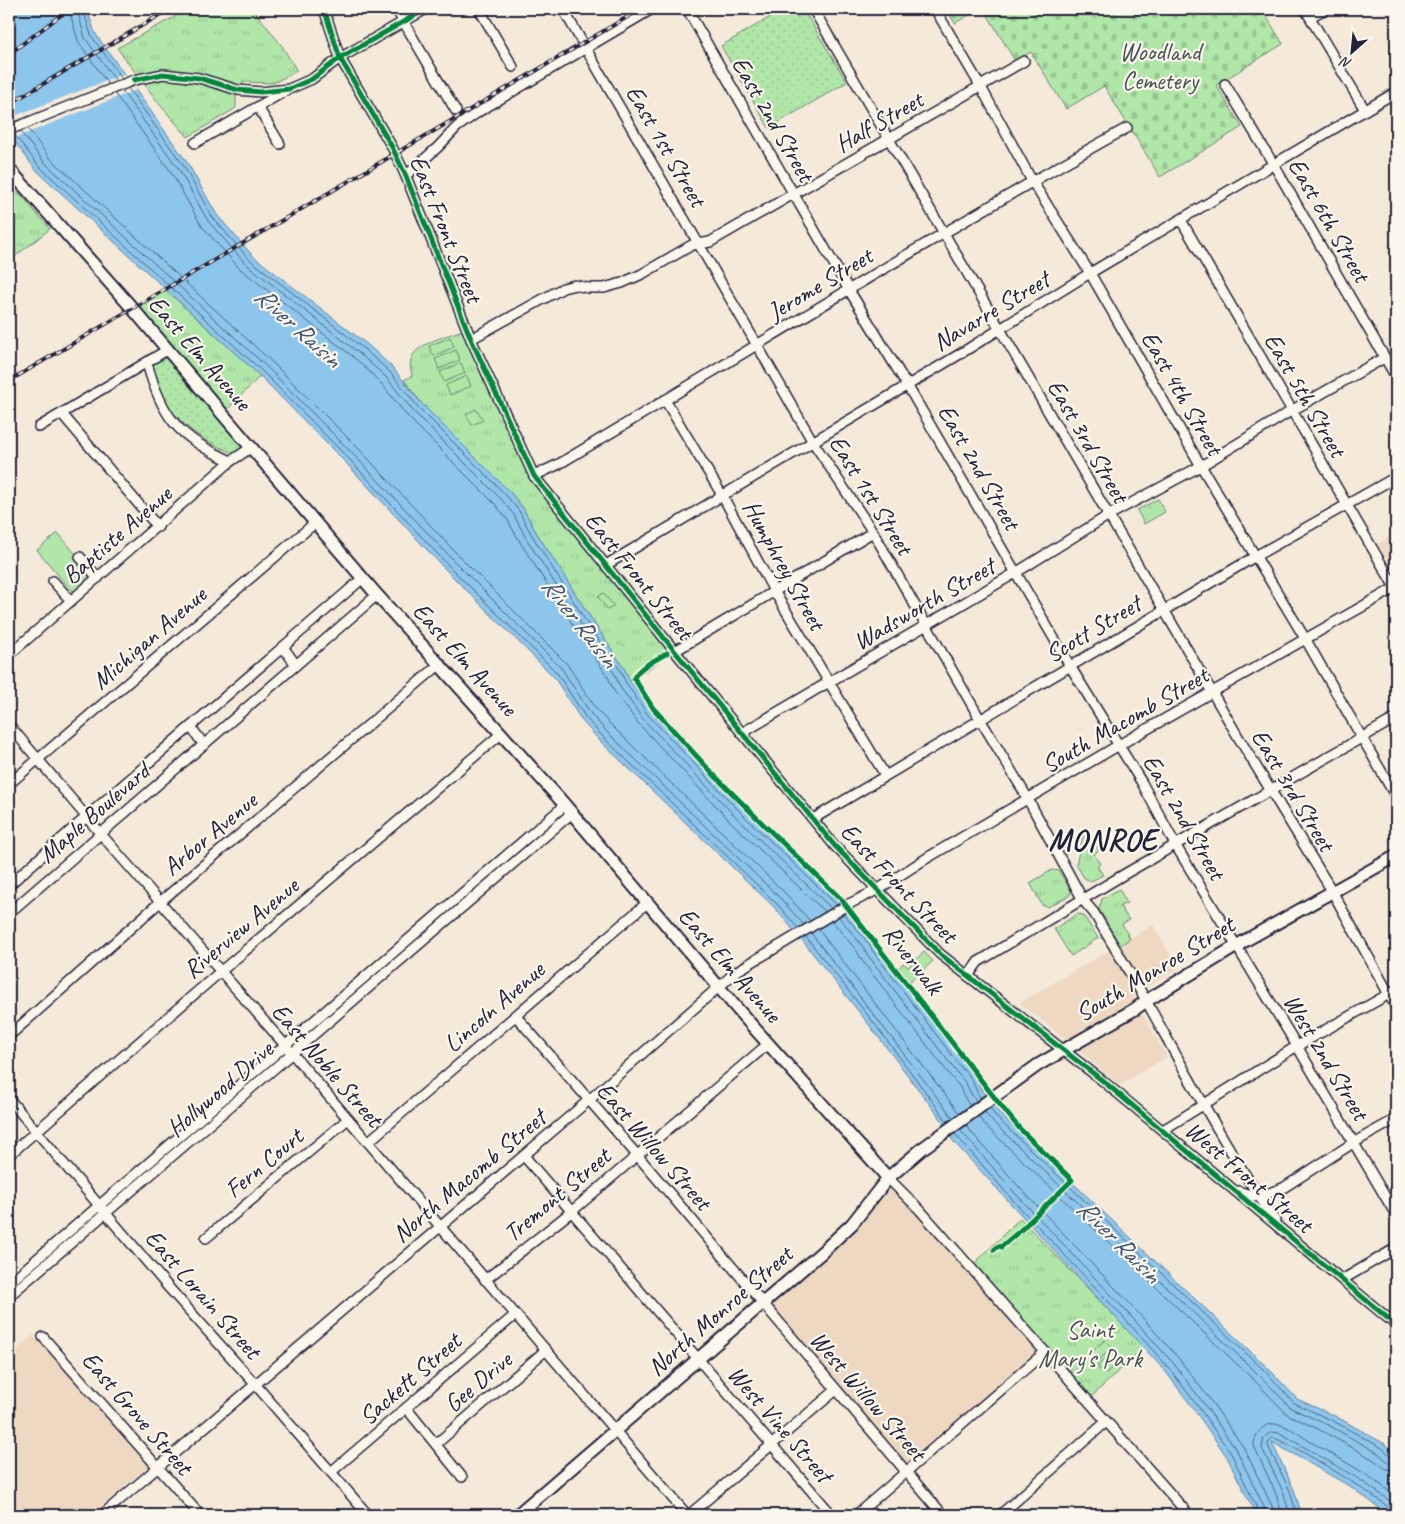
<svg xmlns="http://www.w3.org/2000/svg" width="1405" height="1524" font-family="Caveat,sans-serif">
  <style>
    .built { fill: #eed8c2 }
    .grass { fill: url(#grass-dots); stroke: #6a8472 }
    .cemetery { fill: url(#cemetery-stones); stroke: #6a8472 }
    .park { fill: url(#park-tufts); stroke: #6a8472 }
    .garden { fill: #b1e6a9; stroke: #6a8472 }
    .water { fill: #8dc6ec; stroke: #6284a5 }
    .pier { fill: #f5e9d9 }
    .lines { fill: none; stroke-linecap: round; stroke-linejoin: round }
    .shore { stroke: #4d6482; stroke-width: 1 }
    .minor-casing { stroke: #22223b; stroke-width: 12 }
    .major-casing { stroke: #22223b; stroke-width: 15 }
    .minor { stroke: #fbf7ec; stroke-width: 9 }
    .major { stroke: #fbf7ec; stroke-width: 11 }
    .rail-casing { stroke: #22223b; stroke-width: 4 }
    .rail { stroke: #fbf7ec; stroke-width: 2; stroke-dasharray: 5.5; stroke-linecap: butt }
    .cycleway-casing { stroke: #fbf7ec; stroke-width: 8 }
    .cycleway { stroke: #00873e; stroke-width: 5 }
    .labels { text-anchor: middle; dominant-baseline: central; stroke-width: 4.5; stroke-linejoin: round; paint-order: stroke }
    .park-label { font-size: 25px; fill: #465356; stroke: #fbf7ec }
    .street-label { font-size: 25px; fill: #22223b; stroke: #fbf7ec }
    .water-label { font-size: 26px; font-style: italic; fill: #425370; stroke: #fbf7ec }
    .district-label { font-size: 30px; font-weight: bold; letter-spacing: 1px; fill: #22223b; stroke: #fbf7ec }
  </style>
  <defs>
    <pattern id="grass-dots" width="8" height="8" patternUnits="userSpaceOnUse" patternTransform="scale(1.25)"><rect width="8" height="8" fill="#b1e6a9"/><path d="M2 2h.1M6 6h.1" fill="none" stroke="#98c592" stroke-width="1.8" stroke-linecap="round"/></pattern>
    <pattern id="cemetery-stones" width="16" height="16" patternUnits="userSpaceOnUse" patternTransform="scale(1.25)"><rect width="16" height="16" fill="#b1e6a9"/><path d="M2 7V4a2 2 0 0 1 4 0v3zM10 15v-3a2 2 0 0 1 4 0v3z" fill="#98c592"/></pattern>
    <pattern id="park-tufts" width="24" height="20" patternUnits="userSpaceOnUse" patternTransform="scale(1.25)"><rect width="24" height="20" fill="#b1e6a9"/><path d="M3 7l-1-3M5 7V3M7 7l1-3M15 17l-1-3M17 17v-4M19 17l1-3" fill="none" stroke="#98c592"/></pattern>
  </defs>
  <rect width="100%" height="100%" fill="#f5e9d9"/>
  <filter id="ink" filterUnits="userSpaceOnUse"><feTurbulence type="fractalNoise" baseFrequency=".02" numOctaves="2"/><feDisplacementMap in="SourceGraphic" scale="10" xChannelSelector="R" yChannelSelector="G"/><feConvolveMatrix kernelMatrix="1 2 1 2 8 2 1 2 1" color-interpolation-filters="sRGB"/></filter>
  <g filter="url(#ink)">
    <g class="built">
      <path d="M1396,533V574L1378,544Z"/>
      <path d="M1153,925L1178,968L1132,996L1167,1057L1119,1085L1062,1036L1019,1003Z"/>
      <path d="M888,1178L1045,1352L907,1473L762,1304L821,1253Z"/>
      <path d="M33,1335L149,1466L91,1515H9V1357Z"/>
    </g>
    <g class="grass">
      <path d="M784,9H803L847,82L769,128L721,46Z"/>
      <path d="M164,355L243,445L239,452L233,453C193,438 157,408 153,363Z"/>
    </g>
    <g class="cemetery">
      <path d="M946,9H980L955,23Z"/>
      <path d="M984,9H1262L1283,44L1216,85L1242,127L1160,177L1104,86L1066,109L1031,52L1015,61Z"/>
    </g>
    <g class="park">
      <path d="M189,9H253L282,46L297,71L273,83L244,82L236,96V108L188,137L161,106L117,48Z"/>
      <path d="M9,181L50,229L9,261Z"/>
      <path d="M166,290L260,376L223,414L133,309Z"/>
      <path d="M466,329L534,476L675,651L630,681L624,668L594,623L536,532L523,508L510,492L422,404L404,380L412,376C411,370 409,364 412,357C418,343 452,334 466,329Z"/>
      <path d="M1158,499L1165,512L1144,524L1137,510Z"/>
      <path d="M1085,828L1099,850L1094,854L1100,864L1097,866L1103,875L1091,881L1084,878L1076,864Z"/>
      <path d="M1052,870L1059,871L1071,891L1070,895L1048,907L1042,905L1030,883Z"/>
      <path d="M1119,889L1127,903L1120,906L1129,920L1122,924L1130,939L1120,945L1099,909L1102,899Z"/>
      <path d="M1077,914L1083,915L1098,938L1071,956L1054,929Z"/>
      <path d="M924,952L933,961L908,983L898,969L903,963L908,967Z"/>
      <path d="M1020,1218L1144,1347L1088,1400L970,1268Z"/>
    </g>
    <g class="garden">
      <path d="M450,337L454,347L433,356L429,346Z"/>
      <path d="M456,350L460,360L439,369L435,359Z"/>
      <path d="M461,363L465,373L444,382L440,372Z"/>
      <path d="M467,376L471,386L450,395L446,385Z"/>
      <path d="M476,409L483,420L472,425L466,414Z"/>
      <path d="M58,533L90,571L91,577L74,591L70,589L37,550Z"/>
      <path d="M603,593L614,606L608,610L598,597Z"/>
      <path d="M1105,1340L1112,1348L1095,1363L1088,1355Z"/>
      <path d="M1114,1351L1122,1359L1105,1374L1097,1366Z"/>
    </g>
    <path class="water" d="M9,9H87L95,33L187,162L217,215L253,256L368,345L394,369L422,404L510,492L523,508L536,532L594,623L624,668L630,681L652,711L745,810L839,900L876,945L875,946L968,1068L969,1067L979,1081V1085L983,1092L1000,1114L1270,1370L1297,1399L1335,1416L1385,1444L1396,1454V1515H1389L1351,1487L1272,1442L1294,1490L1302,1515H1256L1227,1457L1193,1408L1165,1371L953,1141L941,1119L870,1026L806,945L774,907L600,741L582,721L554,677L444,568L345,462L260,376L35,169L9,134Z"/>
    <path class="pier" d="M124,74L136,90L12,139L9,134V118Z"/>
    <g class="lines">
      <g class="shore">
        <path d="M69,9L78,41L108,84"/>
        <path d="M77,9L85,38L116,81"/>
        <path d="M83,9L91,35L122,79"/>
        <path d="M128,88L183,165L213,218L249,259L364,349L390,372L418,407L506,495L519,511L531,534L589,626L620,670L626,683L648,715L741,813L837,905"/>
        <path d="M122,91L178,168L208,221L245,263L360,354L386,377L414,412L502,500L514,515L526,538L584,629L614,673L620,687L643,719L737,818L831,908"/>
        <path d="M115,94L171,172L201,225L239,268L356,359L380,382L408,417L496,505L507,519L520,542L578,633L608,677L614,691L638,723L732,823L825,912"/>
        <path d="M28,129L49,157L273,363L359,449L458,555L567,664L597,710L614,728L786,894L810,921"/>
        <path d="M20,131L44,162L268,368L353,454L453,560L562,669L591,714L608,733L781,899L804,925"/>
        <path d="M14,134L39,166L264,373L349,459L448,565L557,673L586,718L604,738L777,904L798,928"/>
        <path d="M844,914L870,945L872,950L963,1070C974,1077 973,1088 981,1098"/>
        <path d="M839,917L864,948L867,954L958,1074C968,1083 968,1091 976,1101"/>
        <path d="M832,921L857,951L861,959L952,1078L960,1087L963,1095L970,1106"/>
        <path d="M818,929L959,1113"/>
        <path d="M811,933L953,1118"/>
        <path d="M806,937L874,1023L948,1122"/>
        <path d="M990,1108L997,1118L1267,1373L1294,1403L1333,1421L1382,1448L1392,1457L1396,1458"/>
        <path d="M984,1112L993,1122L1262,1378L1291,1408L1330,1426L1378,1453L1389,1463L1396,1464"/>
        <path d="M978,1116L988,1128L1257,1383L1287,1414L1326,1433L1374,1460L1386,1469L1396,1471"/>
        <path d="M966,1126L1020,1188L1133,1307L1180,1360L1208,1397L1244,1448L1272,1506L1274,1515"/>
        <path d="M960,1130L1015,1193L1128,1313L1174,1364L1202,1401L1237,1451L1265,1509L1266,1515"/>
        <path d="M955,1134L1010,1197L1123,1317L1169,1368L1197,1405L1232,1455L1260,1515"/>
        <path d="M1282,1515L1277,1496L1254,1446C1254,1434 1263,1423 1276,1424C1288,1425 1301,1436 1311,1442C1340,1459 1371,1475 1396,1497"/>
        <path d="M1290,1515L1284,1494L1262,1448L1264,1438L1271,1432L1280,1433L1357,1478L1389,1500L1396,1508"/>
        <path d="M1297,1515L1290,1491L1268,1446L1269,1441L1272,1438C1285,1438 1378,1497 1389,1508C1392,1512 1391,1511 1392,1515"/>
      </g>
      <defs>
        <g id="minor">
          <path d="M324,9L340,58L392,147L405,174L471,339L534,476L673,649L834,845L940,954L1103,1081L1396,1325"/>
          <path d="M396,9L456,111"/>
          <path d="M479,9L513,67"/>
          <path d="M563,9L813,442L873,532L980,719L1024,792L1083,900L1094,913C1114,947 1135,980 1154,1015C1192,1084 1230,1155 1275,1220"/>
          <path d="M687,9L849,290L907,385L1070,666L1142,783L1176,846L1297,1046L1396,1215"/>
          <path d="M813,9L1240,740L1332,891L1396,1007"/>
          <path d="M935,9L981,87L1032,181L1090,273L1201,466L1306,640L1396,797"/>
          <path d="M1305,9L1365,110"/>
          <path d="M1310,17L1325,9"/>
          <path d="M1225,84L1274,165L1396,377"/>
          <path d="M258,107L280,144"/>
          <path d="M9,130L134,80L163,74L199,78L238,90L261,92L289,89L312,79L340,58L426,9"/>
          <path d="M195,143L285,91"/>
          <path d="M405,174L410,172L438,147L457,127L478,112L652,9"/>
          <path d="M1181,220L1396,589"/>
          <path d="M471,339L563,288L575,285L588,288H604L622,283L642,274L692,245L710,242L1024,61"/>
          <path d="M147,363C162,418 179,438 231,461"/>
          <path d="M665,400L722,495L774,591L885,775"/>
          <path d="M62,414L158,527"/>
          <path d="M39,427L167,350"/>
          <path d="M534,476L559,464C748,351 935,235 1127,128"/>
          <path d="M80,557L98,578"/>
          <path d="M606,565L955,357L1090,273L1396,92"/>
          <path d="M53,581L71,601"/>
          <path d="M283,647L296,665"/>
          <path d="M675,651L873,532"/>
          <path d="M9,655L231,461L252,447"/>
          <path d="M9,725L100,833L285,1045L687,1515"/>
          <path d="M191,727L204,745"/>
          <path d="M742,733L1017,572L1109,515L1201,466L1291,411L1384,358"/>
          <path d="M9,784L316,522"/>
          <path d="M813,819L1254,557L1396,477"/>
          <path d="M9,885C126,781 245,680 363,578"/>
          <path d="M9,913L377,595"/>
          <path d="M968,976L978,962L1123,875L1396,718"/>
          <path d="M515,1015L637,1155L943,1515"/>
          <path d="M9,1036L160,902L439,665"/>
          <path d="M9,1099L169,1288L255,1384L368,1515"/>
          <path d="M1163,1130L1297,1046L1396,990"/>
          <path d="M368,1142L647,903"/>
          <path d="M9,1155L220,972L501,734"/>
          <path d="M524,1156L832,1515"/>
          <path d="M888,1178L919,1209L1189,1515"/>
          <path d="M1238,1191L1258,1197L1283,1188L1353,1143L1396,1119"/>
          <path d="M206,1238L348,1119"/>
          <path d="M485,1280L571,1212L768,1044"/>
          <path d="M1342,1280L1396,1248"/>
          <path d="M9,1283L565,805"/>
          <path d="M9,1296L572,813"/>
          <path d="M43,1337L200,1515"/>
          <path d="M407,1409L462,1477"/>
          <path d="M436,1444L546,1350"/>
          <path d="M331,1472L515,1315"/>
          <path d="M102,1515L589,1100L737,971L849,904L877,890L927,858L1119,745L1395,588"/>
          <path d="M689,1515L836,1390"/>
          <path d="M856,1515L1045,1352"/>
          <path d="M1000,1515L1106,1422"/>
        </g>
        <g id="major">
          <path d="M9,169L133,309L377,595L565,805L739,1011L888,1178"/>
          <path d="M517,1515L821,1253L852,1224L888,1178L923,1148L1038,1065L1135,1009L1146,1001L1248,939L1396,856"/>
        </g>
      </defs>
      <use href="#minor" class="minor-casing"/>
      <use href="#major" class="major-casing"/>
      <use href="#minor" class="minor"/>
      <use href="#major" class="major"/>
      <defs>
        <g id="rail">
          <path d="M9,54L69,9"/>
          <path d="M9,104L170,9"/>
          <path d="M9,381L641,9"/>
        </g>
      </defs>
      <use href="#rail" class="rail-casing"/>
      <use href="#rail" class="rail"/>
      <defs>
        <g id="cycleway">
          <path d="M324,9L340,58L392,147L405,174L471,339L534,476L673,649L834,845L940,954L1103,1081L1396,1325"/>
          <path d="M134,80L163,74L199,78L238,90L261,92L289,89L312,79L340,58L426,9"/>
          <path d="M667,653C657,660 639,666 634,678L653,708L711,772L763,824L841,899L1001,1106L1020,1129L1072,1180L1023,1228L1001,1247L998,1246L994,1250"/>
        </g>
      </defs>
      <use href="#cycleway" class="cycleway-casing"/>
      <use href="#cycleway" class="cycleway"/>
    </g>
  </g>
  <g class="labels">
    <g class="park-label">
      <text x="1160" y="52">Woodland<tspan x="1160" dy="29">Cemetery</tspan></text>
      <text x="1090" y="1330">Saint<tspan x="1090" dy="29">Mary's Park</tspan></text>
    </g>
    <g class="street-label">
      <text transform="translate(773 119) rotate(60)">East 2nd Street</text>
      <text transform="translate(879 122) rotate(-30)">Half Street</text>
      <text transform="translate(666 146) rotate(60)">East 1st Street</text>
      <text transform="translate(1329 220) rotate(60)">East 6th Street</text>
      <text transform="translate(446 229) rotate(68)">East Front Street</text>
      <text transform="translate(820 284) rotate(-31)">Jerome Street</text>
      <text transform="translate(991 311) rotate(-31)">Navarre Street</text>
      <text transform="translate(200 353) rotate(49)">East Elm Avenue</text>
      <text transform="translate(1182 393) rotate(60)">East 4th Street</text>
      <text transform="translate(1305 395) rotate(60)">East 5th Street</text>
      <text transform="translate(1088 441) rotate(60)">East 3rd Street</text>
      <text transform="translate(979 467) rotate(60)">East 2nd Street</text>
      <text transform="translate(871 495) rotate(58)">East 1st Street</text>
      <text transform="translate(117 535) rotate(-41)">Baptiste Avenue</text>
      <text transform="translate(784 565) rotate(61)">Humphrey Street</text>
      <text transform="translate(639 576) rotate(51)">East Front Street</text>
      <text transform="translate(924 604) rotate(-30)">Wadsworth Street</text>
      <text transform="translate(1093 629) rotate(-31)">Scott Street</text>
      <text transform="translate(149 638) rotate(-41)">Michigan Avenue</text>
      <text transform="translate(465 659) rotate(48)">East Elm Avenue</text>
      <text transform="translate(1125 720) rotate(-30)">South Macomb Street</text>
      <text transform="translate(1293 790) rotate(59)">East 3rd Street</text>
      <text transform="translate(94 813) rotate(-41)">Maple Boulevard</text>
      <text transform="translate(1184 817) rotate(60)">East 2nd Street</text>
      <text transform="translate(210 834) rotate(-40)">Arbor Avenue</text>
      <text transform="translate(899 883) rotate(46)">East Front Street</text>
      <text transform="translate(241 928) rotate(-40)">Riverview Avenue</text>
      <text transform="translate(913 960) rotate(52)">Riverwalk</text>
      <text transform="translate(730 965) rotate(49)">East Elm Avenue</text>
      <text transform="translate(1155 969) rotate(-31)">South Monroe Street</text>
      <text transform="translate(494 1007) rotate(-41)">Lincoln Avenue</text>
      <text transform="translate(1326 1057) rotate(59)">West 2nd Street</text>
      <text transform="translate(327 1065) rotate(49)">East Noble Street</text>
      <text transform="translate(220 1089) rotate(-41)">Hollywood Drive</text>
      <text transform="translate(654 1146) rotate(49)">East Willow Street</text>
      <text transform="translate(264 1163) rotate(-40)">Fern Court</text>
      <text transform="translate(469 1176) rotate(-40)">North Macomb Street</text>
      <text transform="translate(1249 1177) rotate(40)">West Front Street</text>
      <text transform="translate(557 1195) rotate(-40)">Tremont Street</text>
      <text transform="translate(203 1294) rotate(49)">East Lorain Street</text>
      <text transform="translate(720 1311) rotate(-41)">North Monroe Street</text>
      <text transform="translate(410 1379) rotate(-41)">Sackett Street</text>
      <text transform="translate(478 1382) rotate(-40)">Gee Drive</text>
      <text transform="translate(868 1396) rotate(49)">West Willow Street</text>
      <text transform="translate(137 1413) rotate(49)">East Grove Street</text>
      <text transform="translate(780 1424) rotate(49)">West Vine Street</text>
    </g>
    <g class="water-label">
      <text transform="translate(298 327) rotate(42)">River Raisin</text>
      <text transform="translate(580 622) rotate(52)">River Raisin</text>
      <text transform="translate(1119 1241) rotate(45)">River Raisin</text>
    </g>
    <g class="district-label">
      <text x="1103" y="840">MONROE</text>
    </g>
  </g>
  <rect width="1405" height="1524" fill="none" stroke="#fbf7ec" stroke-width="30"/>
  <rect x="15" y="15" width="1375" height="1494" fill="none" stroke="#22223b" stroke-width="2" filter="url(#ink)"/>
  <g transform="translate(1352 52) rotate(207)" stroke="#fbf7ec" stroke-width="4" paint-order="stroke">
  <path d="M0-4L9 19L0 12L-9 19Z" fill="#22223b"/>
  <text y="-8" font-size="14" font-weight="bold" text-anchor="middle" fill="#22223b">N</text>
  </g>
</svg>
